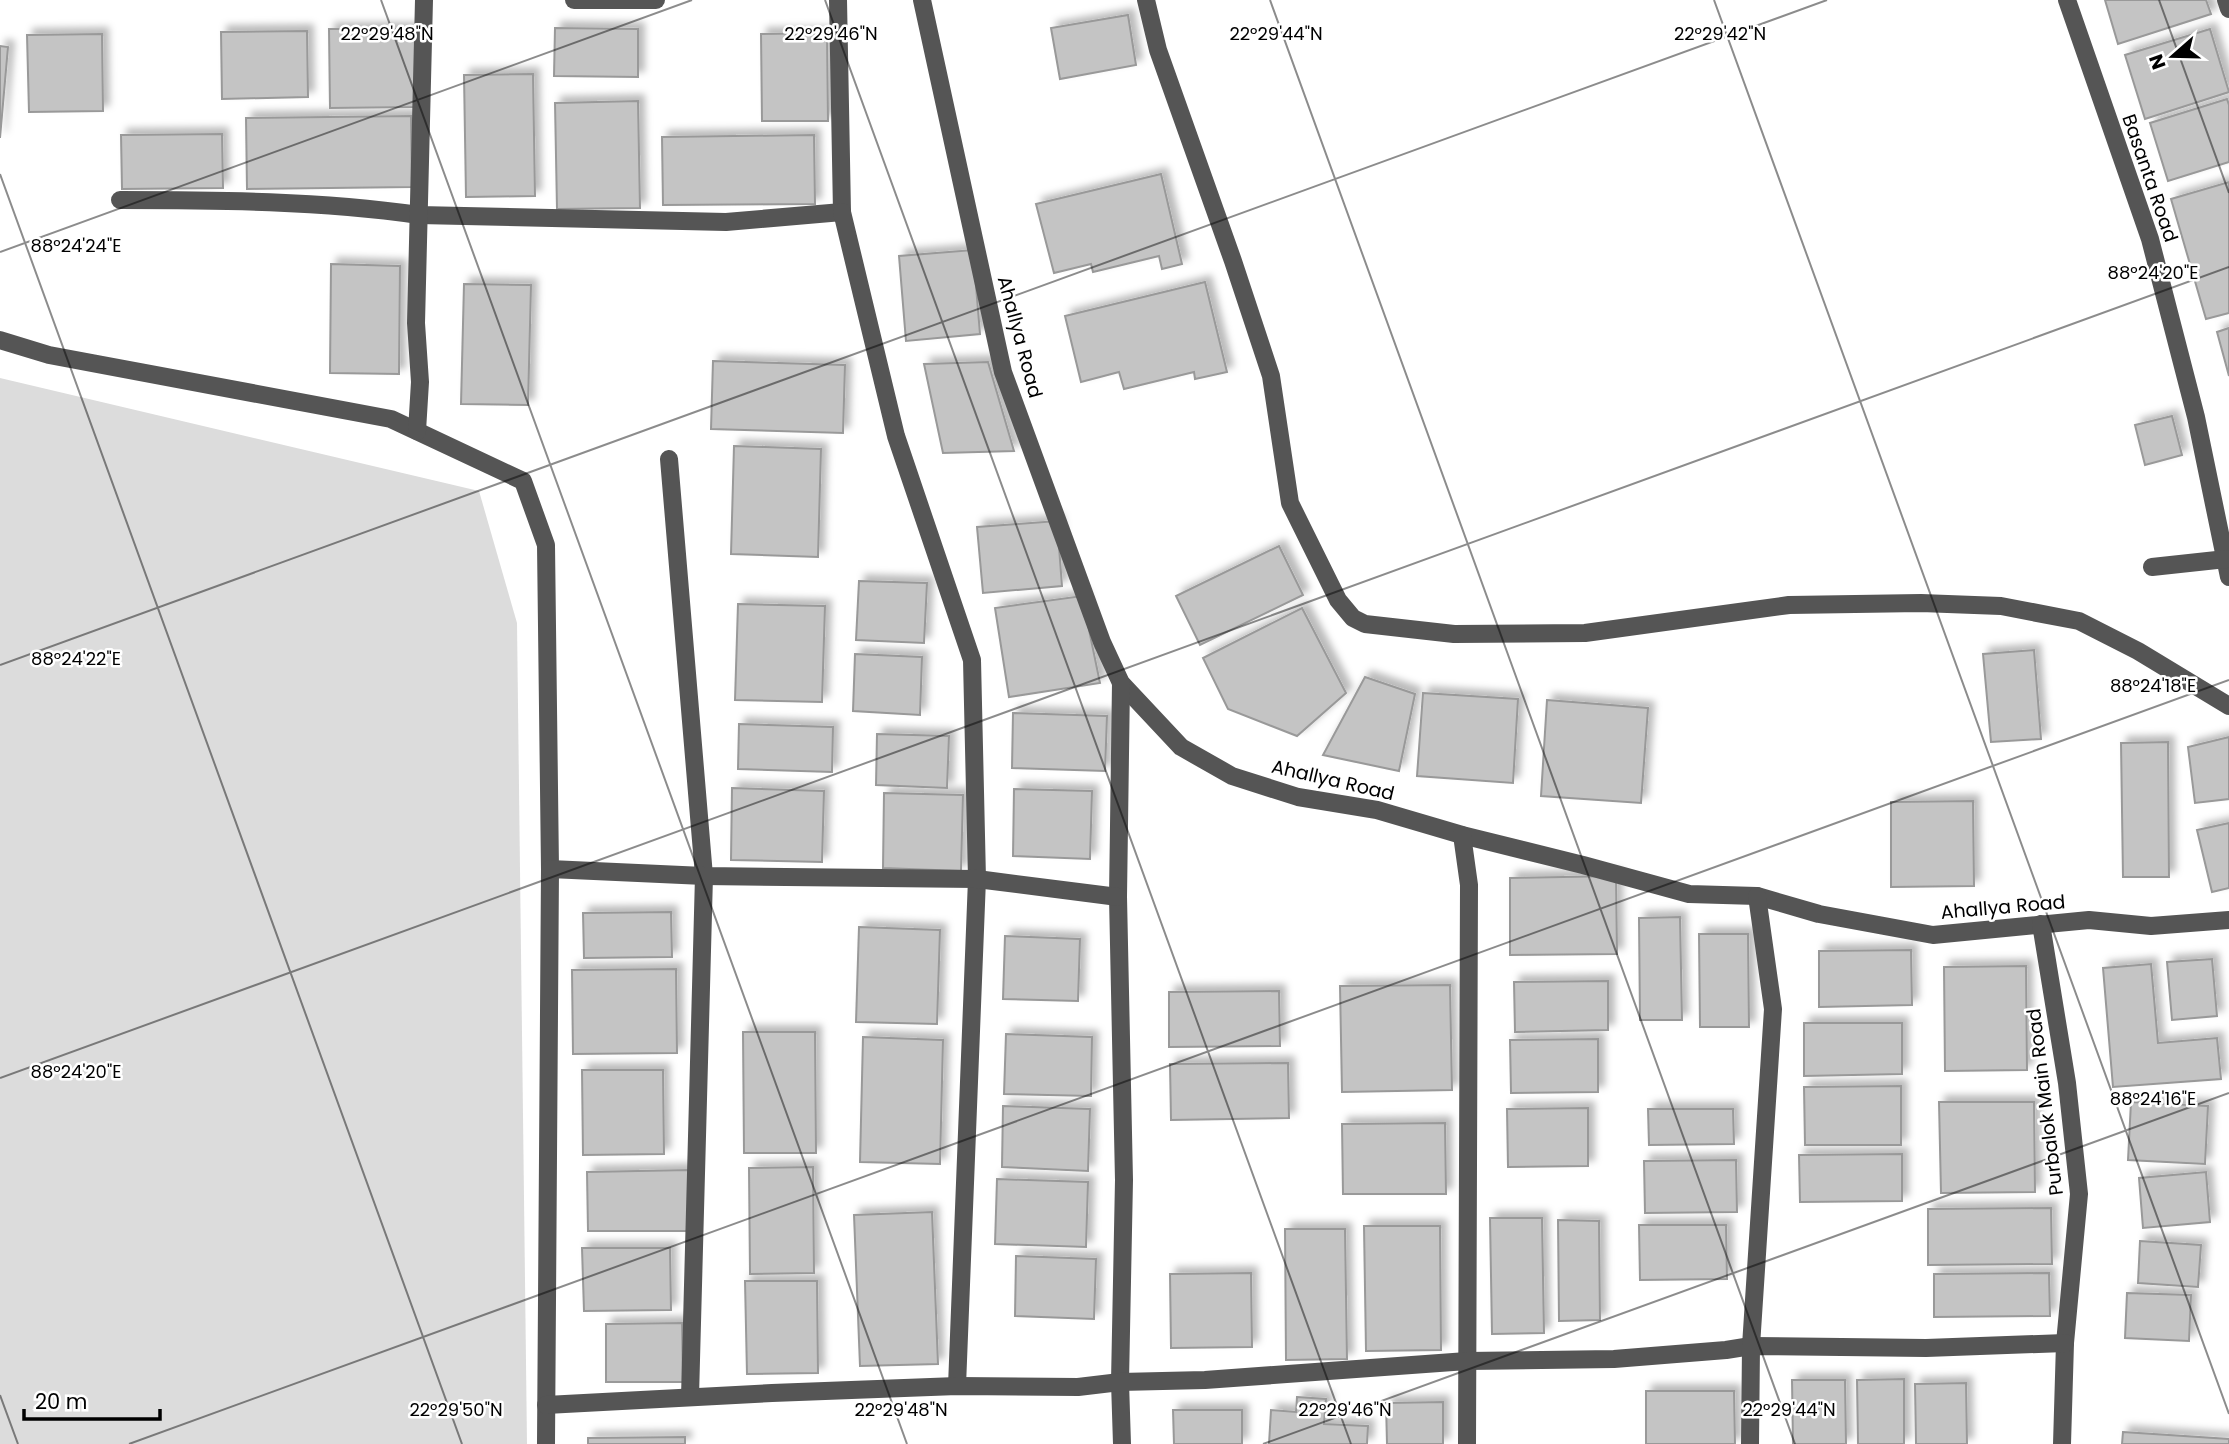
<svg xmlns="http://www.w3.org/2000/svg" width="2229" height="1444" font-family="Poppins,sans-serif">
  <style>
    .green { fill: #dcdcdc }
    .building { fill: #c4c4c4; stroke: #999; stroke-width: 2; filter: url(#shadow) }
    .lines { fill: none; stroke-linecap: round; stroke-linejoin: round }
    .minor { stroke: #555; stroke-width: 18 }
    .ticks { fill: none; stroke: #000; stroke-width: 2; stroke-opacity: 0.45 }
    .labels { text-anchor: middle; dominant-baseline: central; stroke-width: 5; stroke-linejoin: round; paint-order: stroke }
    .street-label { font-size: 19px; fill: #000; stroke: #fff }
    .ticks-label { font-size: 18px; text-anchor: middle; fill: #000; stroke: #fff; stroke-width: 5; stroke-linejoin: round; paint-order: stroke }
  </style>
  <defs>
    <filter id="shadow"><feDropShadow dx="6" dy="-6" stdDeviation="3.5" flood-color="#0004"/></filter>
  </defs>
  <rect width="100%" height="100%" fill="#fff"/>
  <path class="green" d="M0,378L479,491L517,623L527,1444H0Z"/>
  <g class="building">
    <path d="M2105,0H2206L2211,14L2118,44Z"/>
    <path d="M1128,15L1136,65L1060,79L1051,28Z"/>
    <path d="M555,28L638,29V77L554,76Z"/>
    <path d="M329,29H415L416,107L330,108Z"/>
    <path d="M2210,29L2229,92L2145,119L2125,55Z"/>
    <path d="M307,31L308,97L222,99L221,32Z"/>
    <path d="M827,33L828,121H762L761,34Z"/>
    <path d="M102,34L103,111L29,112L27,35Z"/>
    <path d="M0,46L8,47L0,138Z"/>
    <path d="M533,74L535,196L466,197L464,75Z"/>
    <path d="M2227,99L2229,105V162L2168,181L2150,123Z"/>
    <path d="M638,101L640,208L557,209L555,103Z"/>
    <path d="M411,116L412,187L247,189L246,118Z"/>
    <path d="M222,134L223,188L122,189L121,135Z"/>
    <path d="M814,135L815,204L663,205L662,137Z"/>
    <path d="M1161,174L1182,264L1162,269L1159,256L1093,272L1091,264L1054,273L1036,204Z"/>
    <path d="M2229,182V313L2206,319L2171,199Z"/>
    <path d="M973,250L980,334L906,341L899,256Z"/>
    <path d="M331,264L400,266L399,374L330,373Z"/>
    <path d="M1205,282L1227,372L1195,379L1194,372L1124,389L1119,372L1081,382L1065,316Z"/>
    <path d="M464,284L531,285L528,405L461,404Z"/>
    <path d="M2229,328V376L2217,332Z"/>
    <path d="M713,361L845,365L843,433L711,429Z"/>
    <path d="M988,362L1014,451L943,453L924,364Z"/>
    <path d="M2172,416L2182,455L2145,465L2135,425Z"/>
    <path d="M734,446L821,449L818,557L731,554Z"/>
    <path d="M1057,521L1062,586L983,593L977,527Z"/>
    <path d="M1279,546L1303,595L1200,645L1176,596Z"/>
    <path d="M859,581L927,583L924,643L856,640Z"/>
    <path d="M1082,596L1100,683L1009,697L995,608Z"/>
    <path d="M738,604L825,606L822,702L735,700Z"/>
    <path d="M1302,608L1346,693L1297,736L1228,709L1203,658Z"/>
    <path d="M2034,650L2041,739L1991,742L1983,654Z"/>
    <path d="M855,654L922,657L920,715L853,711Z"/>
    <path d="M1365,677L1415,694L1399,771L1323,755Z"/>
    <path d="M1423,693L1518,699L1513,783L1417,776Z"/>
    <path d="M1547,700L1648,708L1641,803L1541,796Z"/>
    <path d="M1013,713L1107,716L1105,771L1012,768Z"/>
    <path d="M739,724L833,727L832,772L738,769Z"/>
    <path d="M877,734L949,736L947,788L876,785Z"/>
    <path d="M2229,737V799L2195,803L2188,747Z"/>
    <path d="M2168,742L2169,877H2123L2121,743Z"/>
    <path d="M732,788L824,791L822,862L731,860Z"/>
    <path d="M1014,789L1092,791L1090,859L1013,856Z"/>
    <path d="M884,793L963,795L961,871L883,868Z"/>
    <path d="M1973,801L1974,886L1891,887V802Z"/>
    <path d="M2229,823V888L2212,892L2197,830Z"/>
    <path d="M1616,876L1617,954L1510,955V878Z"/>
    <path d="M671,912L672,957L584,958L583,913Z"/>
    <path d="M1680,917L1682,1020H1640L1639,918Z"/>
    <path d="M859,927L940,930L937,1024L856,1022Z"/>
    <path d="M1699,934H1748L1749,1027H1700Z"/>
    <path d="M1005,936L1080,939L1078,1001L1003,999Z"/>
    <path d="M1911,950L1912,1005L1819,1007V951Z"/>
    <path d="M2212,959L2217,1016L2172,1020L2167,962Z"/>
    <path d="M2151,964L2158,1043L2217,1038L2221,1079L2113,1087L2103,968Z"/>
    <path d="M2026,966L2027,1070L1945,1071L1944,967Z"/>
    <path d="M676,969L677,1053L573,1054L572,970Z"/>
    <path d="M1608,981V1030L1515,1032L1514,982Z"/>
    <path d="M1450,985L1452,1090L1342,1092L1340,986Z"/>
    <path d="M1279,991L1280,1046L1169,1047V992Z"/>
    <path d="M1804,1023H1902V1074L1804,1076Z"/>
    <path d="M743,1032H815L816,1153H744Z"/>
    <path d="M1006,1034L1092,1037L1091,1096L1004,1094Z"/>
    <path d="M863,1037L943,1040L940,1164L860,1162Z"/>
    <path d="M1598,1039V1092L1511,1093L1510,1040Z"/>
    <path d="M1288,1063L1289,1118L1171,1120L1170,1064Z"/>
    <path d="M582,1070H663L664,1154L583,1155Z"/>
    <path d="M1901,1086V1145H1805L1804,1087Z"/>
    <path d="M1939,1102H2034L2035,1192L1941,1193Z"/>
    <path d="M2131,1102L2208,1106L2205,1164L2128,1160Z"/>
    <path d="M1003,1106L1090,1109L1088,1171L1002,1167Z"/>
    <path d="M1588,1108V1166L1508,1167L1507,1109Z"/>
    <path d="M1648,1109H1733L1734,1144L1649,1145Z"/>
    <path d="M1445,1123L1446,1194H1343L1342,1124Z"/>
    <path d="M1902,1154V1201L1800,1202L1799,1155Z"/>
    <path d="M1736,1160L1737,1212L1645,1213L1644,1161Z"/>
    <path d="M813,1167L814,1273L750,1274L749,1168Z"/>
    <path d="M689,1170L690,1231H588L587,1172Z"/>
    <path d="M2206,1172L2210,1222L2143,1228L2139,1178Z"/>
    <path d="M997,1179L1088,1182L1086,1247L995,1244Z"/>
    <path d="M2051,1208L2052,1264L1928,1265V1209Z"/>
    <path d="M932,1212L938,1364L860,1366L854,1215Z"/>
    <path d="M1490,1218H1542L1544,1333L1492,1334Z"/>
    <path d="M1558,1220L1599,1221L1600,1320L1559,1321Z"/>
    <path d="M1639,1225H1726L1727,1279L1640,1280Z"/>
    <path d="M1364,1226H1440L1441,1350L1366,1351Z"/>
    <path d="M1285,1229H1345L1347,1359L1286,1360Z"/>
    <path d="M2140,1241L2201,1245L2198,1287L2138,1283Z"/>
    <path d="M582,1248H670L671,1310L584,1311Z"/>
    <path d="M1016,1256L1096,1259L1094,1319L1015,1316Z"/>
    <path d="M1251,1273L1252,1347L1171,1348L1170,1274Z"/>
    <path d="M2049,1273L2050,1316L1934,1317V1274Z"/>
    <path d="M745,1281H817L818,1373L747,1374Z"/>
    <path d="M2127,1293L2191,1295L2189,1341L2125,1338Z"/>
    <path d="M682,1323L683,1382H606V1324Z"/>
    <path d="M1904,1379V1444H1858L1857,1380Z"/>
    <path d="M1792,1380H1845L1846,1444H1793Z"/>
    <path d="M1966,1383L1967,1444H1916L1915,1384Z"/>
    <path d="M1646,1391H1734L1735,1444H1646Z"/>
    <path d="M1297,1397L1326,1399L1324,1424L1368,1426L1367,1444H1269L1271,1410L1296,1412Z"/>
    <path d="M1443,1402V1444H1387L1386,1403Z"/>
    <path d="M1173,1410H1242V1444H1174Z"/>
    <path d="M2123,1432L2229,1439V1444H2122Z"/>
    <path d="M685,1437V1444H588V1438Z"/>
  </g>
  <g class="lines">
    <g class="minor">
      <path d="M574,0H656"/>
      <path d="M922,0L1003,372L1102,642L1121,683L1181,747L1232,776L1298,797L1377,810L1462,835L1583,865L1689,894L1757,896L1819,914L1933,935L2089,920L2151,926L2229,920"/>
      <path d="M1146,0L1158,50L1233,261L1271,376L1290,503L1338,600L1353,618L1365,624L1454,634L1585,633L1789,605L1921,603L2001,606L2079,621L2138,651L2229,706"/>
      <path d="M2067,0L2150,239L2196,417L2229,577"/>
      <path d="M2226,0L2229,9"/>
      <path d="M120,200C220,200 320,201 419,215L726,222L842,212L838,0"/>
      <path d="M842,212L896,436L972,660L977,879L957,1386"/>
      <path d="M0,340L49,355L391,419L523,481L546,545L550,869L546,1444"/>
      <path d="M417,431L420,382L416,323L424,0"/>
      <path d="M669,459L704,876L690,1397"/>
      <path d="M2152,567L2226,559"/>
      <path d="M1121,683L1118,897L1124,1180L1120,1382L1122,1444"/>
      <path d="M1462,835L1469,885L1467,1444"/>
      <path d="M550,869L704,876L977,879L1118,897"/>
      <path d="M2041,924L2067,1083L2079,1194L2065,1343L2062,1444"/>
      <path d="M546,1405L772,1393L957,1386L1078,1387L1120,1382L1205,1380L1467,1361L1614,1359L1726,1350L1751,1346L1926,1348L2065,1343"/>
      <path d="M1750,1444L1751,1346L1773,1009L1757,896"/>
    </g>
  </g>
  <path class="ticks" d="M381,0L907,1444M825,0L1351,1444M1270,0L1795,1444M1714,0L2229,1414M2159,0L2229,193M0,174L462,1444M0,252L692,0M0,665L1827,0M0,1078L2229,267M0,1395L18,1444M129,1444L2229,680M1263,1444L2229,1093"/>
  <g class="labels">
    <g class="street-label">
      <text transform="translate(2150 178) rotate(71)">Basanta Road</text>
      <text transform="translate(1020 337) rotate(75)">Ahallya Road</text>
      <text transform="translate(1333 780) rotate(13)">Ahallya Road</text>
      <text transform="translate(2003 907) rotate(-5)">Ahallya Road</text>
      <text transform="translate(2045 1102) rotate(-97)">Purbalok Main Road</text>
    </g>
  </g>
  <g class="ticks-label">
    <text x="387" y="40">22°29'48"N</text>
    <text x="831" y="40">22°29'46"N</text>
    <text x="1276" y="40">22°29'44"N</text>
    <text x="1720" y="40">22°29'42"N</text>
    <text x="76" y="252">88°24'24"E</text>
    <text x="2153" y="279">88°24'20"E</text>
    <text x="76" y="665">88°24'22"E</text>
    <text x="2153" y="692">88°24'18"E</text>
    <text x="76" y="1078">88°24'20"E</text>
    <text x="2153" y="1105">88°24'16"E</text>
    <text x="456" y="1416">22°29'50"N</text>
    <text x="901" y="1416">22°29'48"N</text>
    <text x="1345" y="1416">22°29'46"N</text>
    <text x="1789" y="1416">22°29'44"N</text>
  </g>
  <g transform="translate(2173 56) rotate(250)" stroke="#ffffff" stroke-width="5" paint-order="stroke">
  <path d="M0-5L12 26L0 18L-12 26Z" fill="#000000"/>
  <text y="-10" font-size="19" font-weight="bold" text-anchor="middle" fill="#000000">N</text>
  </g>
  <path d="M24 1409v10h136v-10" fill="none" stroke="#000000" stroke-width="3.5"/>
  <text x="35" y="1409" font-size="21" fill="#000000" stroke="#ffffff" stroke-width="5" paint-order="stroke">20 m</text>
</svg>
